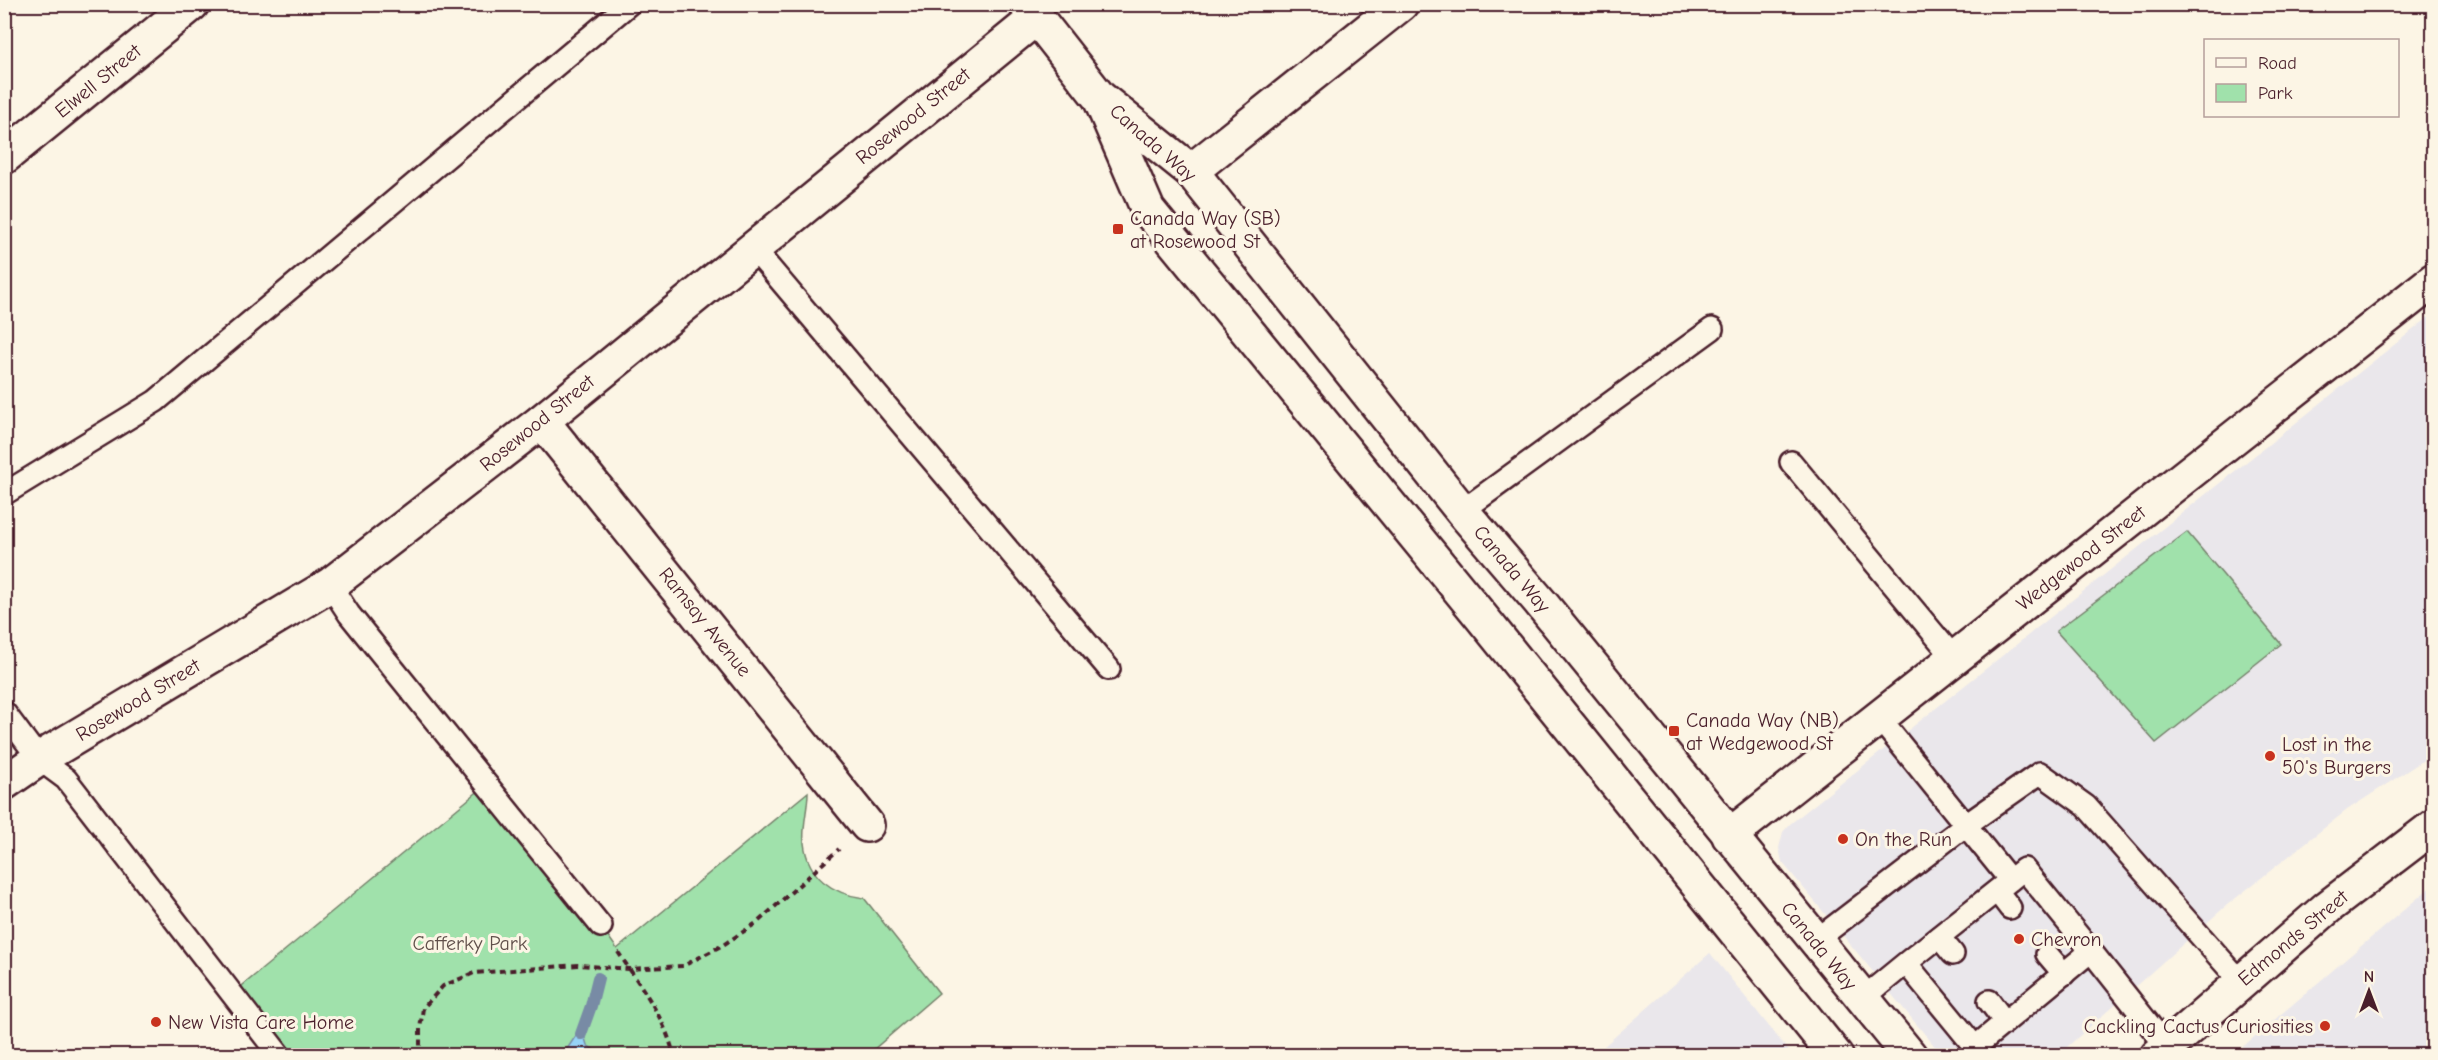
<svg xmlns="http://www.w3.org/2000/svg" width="2438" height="1060" font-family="'Comic Neue',sans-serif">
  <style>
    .built { fill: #eae7eb }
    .green { fill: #a0e1ab; stroke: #75806b; stroke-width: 1.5 }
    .water { fill: #96d3f6; stroke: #788ba5; stroke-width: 1.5 }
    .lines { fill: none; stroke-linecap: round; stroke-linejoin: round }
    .stream { stroke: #788ba5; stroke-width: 12 }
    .service-casing { stroke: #4a1f2b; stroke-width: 26 }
    .minor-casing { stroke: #4a1f2b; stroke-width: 38 }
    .tertiary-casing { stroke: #4a1f2b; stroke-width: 38 }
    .secondary-casing { stroke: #4a1f2b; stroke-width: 38 }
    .path { stroke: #4a1f2b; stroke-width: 4; stroke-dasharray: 6 4.5; stroke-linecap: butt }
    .service { stroke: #fcf5e5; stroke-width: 21 }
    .minor { stroke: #fcf5e5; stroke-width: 33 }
    .tertiary { stroke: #fcf5e5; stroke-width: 33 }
    .secondary { stroke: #fcf5e5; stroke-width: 33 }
    .poi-dot { fill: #c8321e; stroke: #fcf5e5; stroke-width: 2 }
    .labels { text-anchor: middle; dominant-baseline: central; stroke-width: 6; stroke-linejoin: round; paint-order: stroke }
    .street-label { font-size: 20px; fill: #4a1f2b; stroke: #fcf5e5 }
    .poi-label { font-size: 20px; fill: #4a1f2b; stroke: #fcf5e5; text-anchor: start }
    .park-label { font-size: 20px; fill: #60504b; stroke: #fcf5e5 }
  </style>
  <rect width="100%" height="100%" fill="#fcf5e5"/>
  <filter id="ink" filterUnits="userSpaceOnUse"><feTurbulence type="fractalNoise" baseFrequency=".0167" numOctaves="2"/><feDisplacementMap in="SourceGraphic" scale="12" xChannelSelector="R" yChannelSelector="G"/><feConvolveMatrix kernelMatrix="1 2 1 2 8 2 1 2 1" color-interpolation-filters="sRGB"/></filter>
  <g filter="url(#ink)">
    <g class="built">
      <path d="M2433,314V754L2347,810L2227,905L2058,1055H1942L1782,862L1779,848L1783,832L1790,824Z"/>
      <path d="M2433,885V1055H2233Z"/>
      <path d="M1710,953L1792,1055H1594Z"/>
    </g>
    <g class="green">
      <path d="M2187,532L2281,644L2156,743L2056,631Z"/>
      <path d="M487,784L601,926L617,949L808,792C808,809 802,826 804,843C808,877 832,894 864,898L939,993L866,1056L280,1055L232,994Z"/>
    </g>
    <path class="water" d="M577,1034L584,1035L587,1045L601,1055H563Z"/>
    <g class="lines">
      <path class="stream" d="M581,1034L591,1006L598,978"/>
      <defs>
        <g id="service">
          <path d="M752,247L1109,669"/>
          <path d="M1791,462L1954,658"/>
          <path d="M4,494L156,401L629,4"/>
          <path d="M1462,511L1712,329"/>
          <path d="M330,585L349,614L601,926"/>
          <path d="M4,712L39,759L66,779L280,1056"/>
          <path d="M1879,718L2010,880"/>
          <path d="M1997,891L2010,908"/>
          <path d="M1939,937L1953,954"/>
          <path d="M1815,941L1966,825L2040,773L2086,806L2241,982"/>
          <path d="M2091,951L2167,1047"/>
          <path d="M2047,954L2064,974"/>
          <path d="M1862,999L1906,963L2024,869L2091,951L1975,1047L1906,963"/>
          <path d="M1989,1001L2005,1022"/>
        </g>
        <g id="minor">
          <path d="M4,157L192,4"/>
          <path d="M1191,171L1401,4"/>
          <path d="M542,421L867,825"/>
          <path d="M4,783L39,759L330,585L542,421L1036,18"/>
          <path d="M1729,836L2434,280"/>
        </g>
        <path id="tertiary" d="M2157,1056L2328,907L2434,826"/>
        <g id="secondary">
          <path d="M1026,4L1099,97L1191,171L1462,511L1540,602L1910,1056"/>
          <path d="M1101,101L1148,210L1475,609L1836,1056"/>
        </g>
      </defs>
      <use href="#service" class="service-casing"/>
      <use href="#minor" class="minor-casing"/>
      <use href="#tertiary" class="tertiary-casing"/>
      <use href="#secondary" class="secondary-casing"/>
      <g class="path">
        <path d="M618,952C639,984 665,1017 674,1056"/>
        <path d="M420,1056V1029L423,1008L443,986L474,973L578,965L629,969L683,966L723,945L758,922L839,849"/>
      </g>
      <use href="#service" class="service"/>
      <use href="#minor" class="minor"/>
      <use href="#tertiary" class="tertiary"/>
      <use href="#secondary" class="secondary"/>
    </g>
  </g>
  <g class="poi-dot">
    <rect x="1112" y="223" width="12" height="12" rx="3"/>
    <rect x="1668" y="725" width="12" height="12" rx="3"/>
    <circle cx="2270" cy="756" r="6"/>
    <circle cx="1843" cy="839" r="6"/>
    <circle cx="2019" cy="939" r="6"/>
    <circle cx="156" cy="1022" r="6"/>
    <circle cx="2325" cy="1026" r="6"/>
  </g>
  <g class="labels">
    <g class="street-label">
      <text transform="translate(98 81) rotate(-39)">Elwell Street</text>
      <text transform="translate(913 116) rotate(-39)">Rosewood Street</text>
      <text transform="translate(1153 143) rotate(41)">Canada Way</text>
      <text transform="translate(537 423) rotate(-39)">Rosewood Street</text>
      <text transform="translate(2081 558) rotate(-38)">Wedgewood Street</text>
      <text transform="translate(1512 569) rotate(50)">Canada Way</text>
      <text transform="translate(705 622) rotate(51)">Ramsay Avenue</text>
      <text transform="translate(138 700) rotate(-31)">Rosewood Street</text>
      <text transform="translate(2293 938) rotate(-40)">Edmonds Street</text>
      <text transform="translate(1819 946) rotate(51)">Canada Way</text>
    </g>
    <g class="poi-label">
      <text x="1130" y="218">Canada Way (SB)<tspan x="1130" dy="23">at Rosewood St</tspan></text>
      <text x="1686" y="720">Canada Way (NB)<tspan x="1686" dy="23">at Wedgewood St</tspan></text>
      <text x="2282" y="744">Lost in the<tspan x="2282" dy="23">50's Burgers</tspan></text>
      <text x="1855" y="839">On the Run</text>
      <text x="2031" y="939">Chevron</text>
      <text x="168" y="1022">New Vista Care Home</text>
      <text x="2313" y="1026" text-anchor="end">Cackling Cactus Curiosities</text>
    </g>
    <g class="park-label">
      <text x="470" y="943">Cafferky Park</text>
    </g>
  </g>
  <rect width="2438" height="1060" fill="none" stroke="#fcf5e5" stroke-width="24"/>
  <rect x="12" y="12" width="2414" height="1036" fill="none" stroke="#4a1f2b" stroke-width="2" filter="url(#ink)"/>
  <rect x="2204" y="39" width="195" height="78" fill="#fcf5e5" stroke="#b59f9b" stroke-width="1.5"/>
  <rect x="2216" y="58" width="30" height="9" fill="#fcf5e5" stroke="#b59f9b" stroke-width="1.5"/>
  <text x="2258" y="69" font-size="18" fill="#4a1f2b">Road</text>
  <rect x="2216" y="84" width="30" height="18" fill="#a0e1ab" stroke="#b59f9b" stroke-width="1.5"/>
  <text x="2258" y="99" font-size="18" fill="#4a1f2b">Park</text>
  <g transform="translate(2369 991)" stroke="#fcf5e5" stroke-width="4.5" paint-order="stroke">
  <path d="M0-4.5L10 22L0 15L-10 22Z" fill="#4a1f2b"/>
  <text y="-9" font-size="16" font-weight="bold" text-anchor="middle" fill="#4a1f2b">N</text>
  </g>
</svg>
